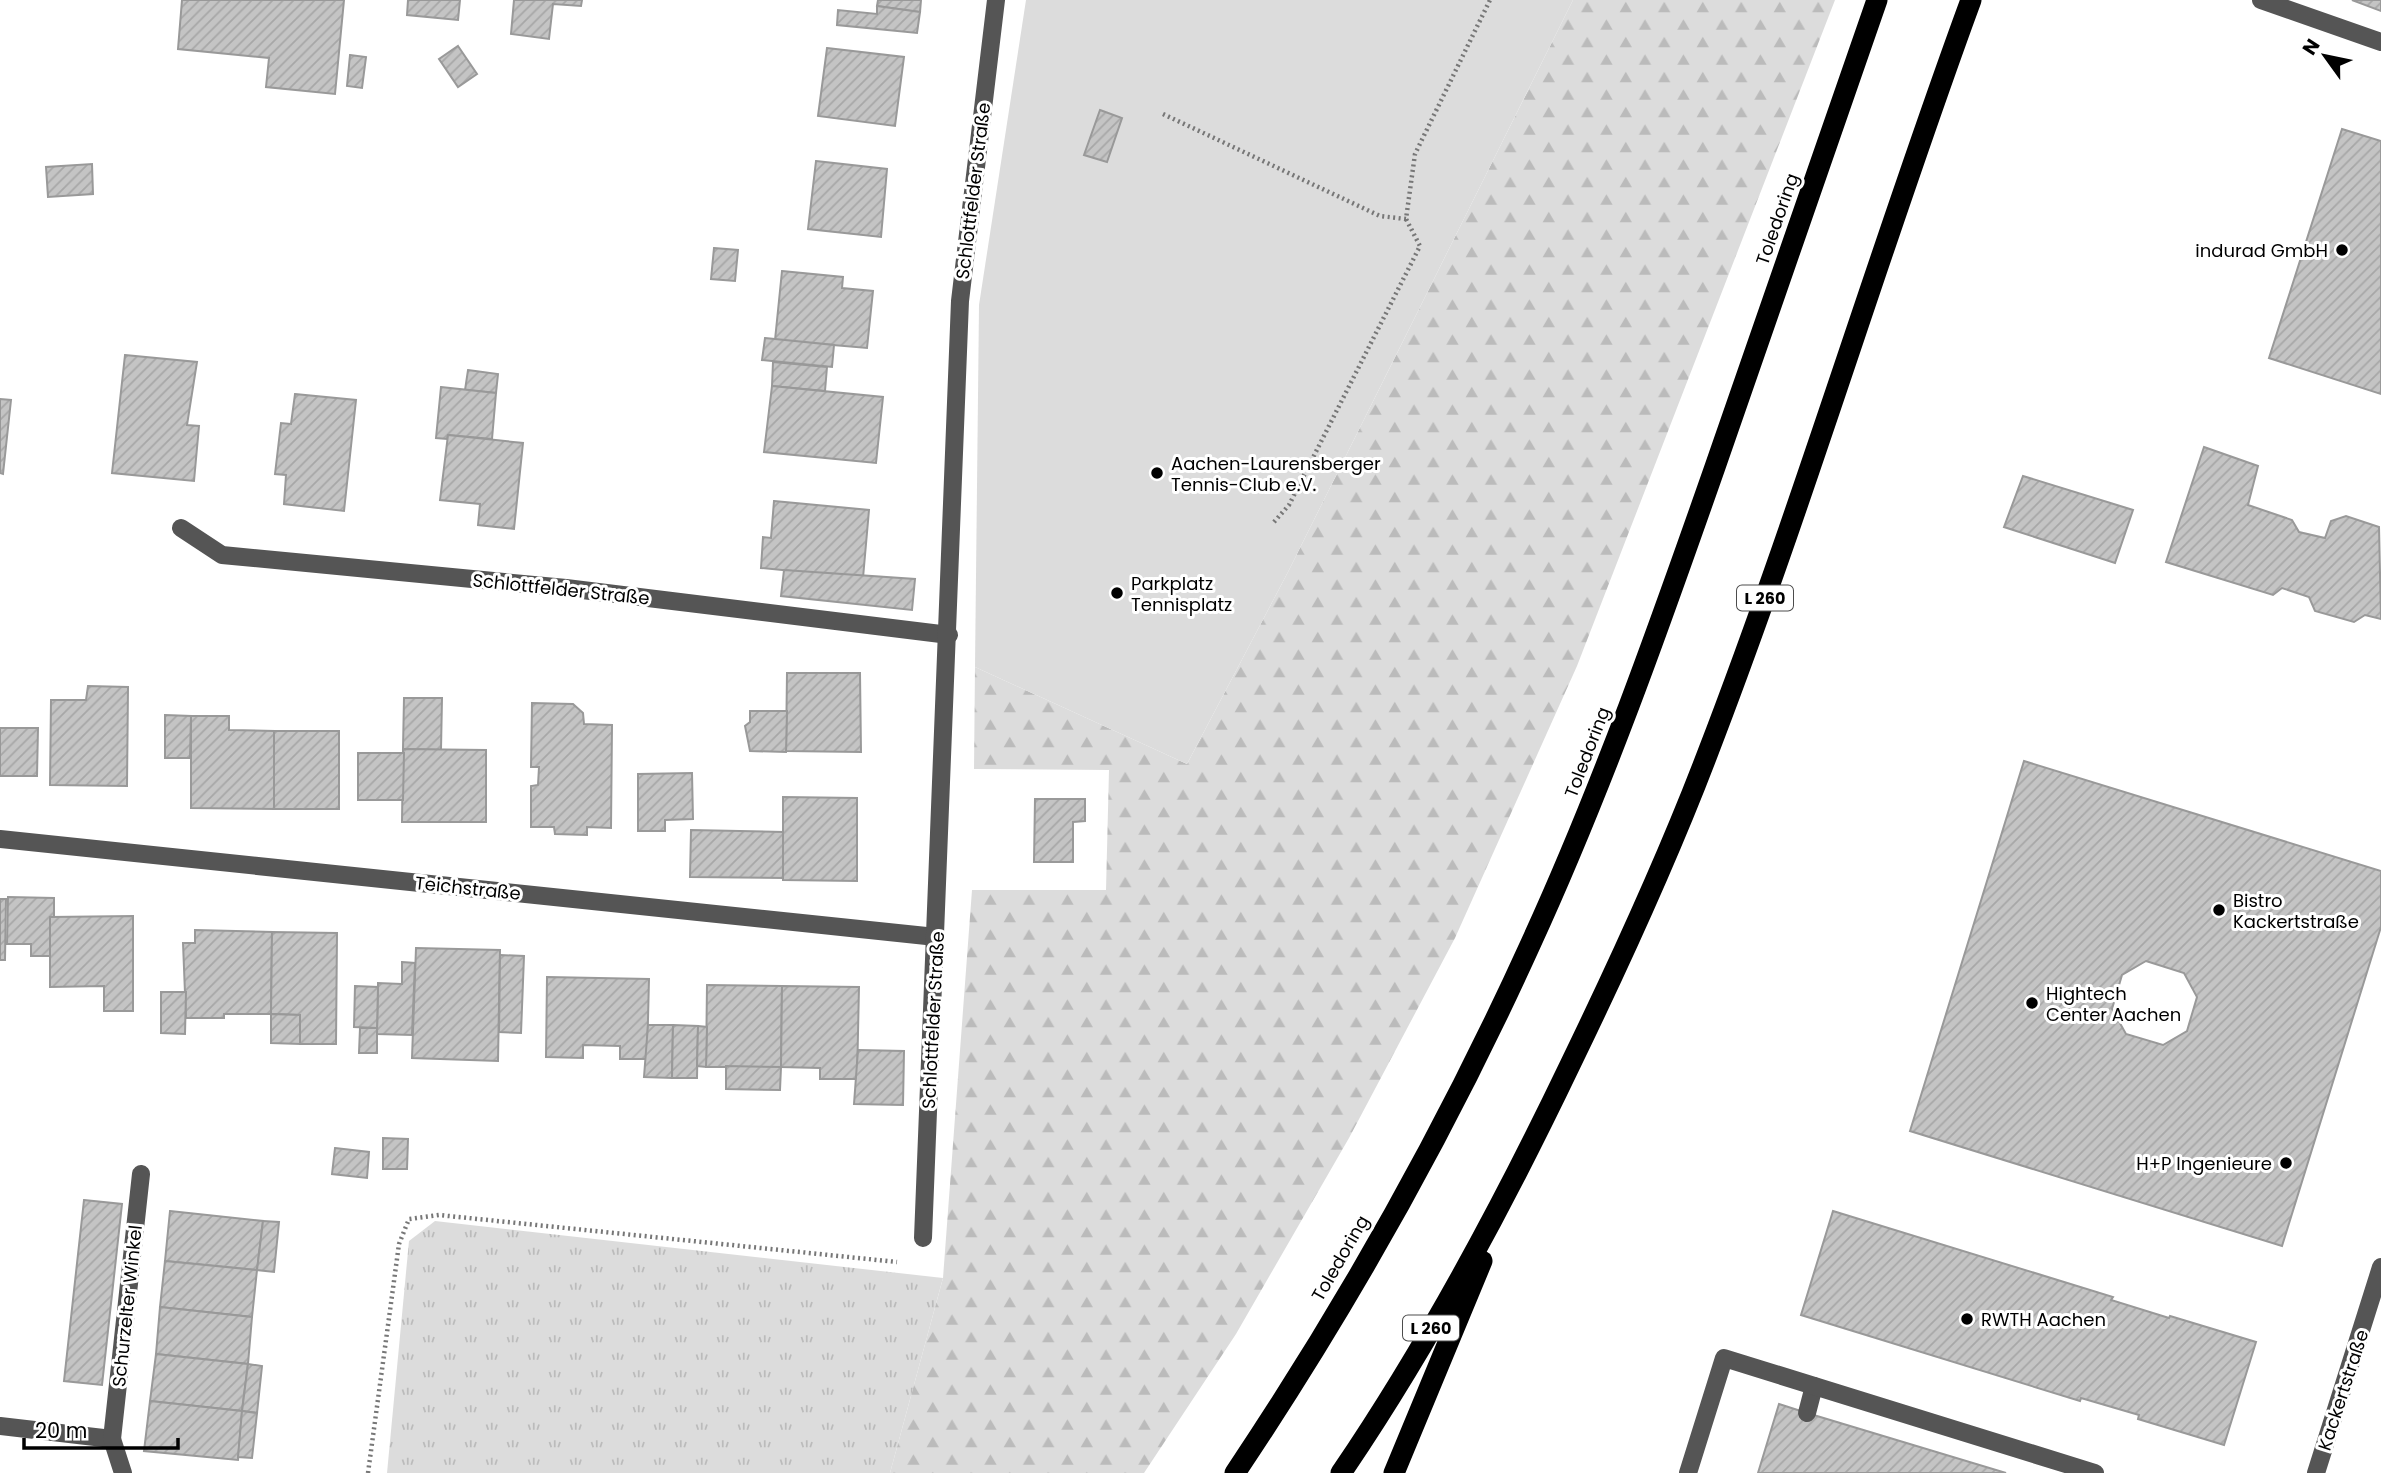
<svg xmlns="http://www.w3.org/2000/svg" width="2381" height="1473" font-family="Poppins,sans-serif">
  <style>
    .grass { fill: url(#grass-tufts) }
    .forest { fill: url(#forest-firs) }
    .park { fill: #dcdcdc }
    .building { fill: url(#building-hatch); stroke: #999; stroke-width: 2; fill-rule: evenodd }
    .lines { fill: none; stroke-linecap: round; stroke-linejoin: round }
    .path { stroke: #777; stroke-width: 4.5; stroke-dasharray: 2 3.5; stroke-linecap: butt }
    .minor { stroke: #555; stroke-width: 18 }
    .highway { stroke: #000; stroke-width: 21 }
    .poi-dot { fill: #000; stroke: #fff; stroke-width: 2.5 }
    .labels { text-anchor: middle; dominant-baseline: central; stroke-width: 6; stroke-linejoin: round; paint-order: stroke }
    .shield { fill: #fff; stroke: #4c4c4c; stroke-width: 2 }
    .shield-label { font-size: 16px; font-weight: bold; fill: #000 }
    .street-label { font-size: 18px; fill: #000; stroke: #fff }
    .poi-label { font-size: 18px; fill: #000; stroke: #fff; text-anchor: start }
  </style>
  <defs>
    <pattern id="grass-tufts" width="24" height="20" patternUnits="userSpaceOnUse" patternTransform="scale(1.75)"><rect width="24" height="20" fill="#dcdcdc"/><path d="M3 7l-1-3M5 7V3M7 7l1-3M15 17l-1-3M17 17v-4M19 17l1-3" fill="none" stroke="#bbb"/></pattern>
    <pattern id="forest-firs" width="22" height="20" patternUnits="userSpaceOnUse" patternTransform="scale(1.75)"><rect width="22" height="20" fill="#dcdcdc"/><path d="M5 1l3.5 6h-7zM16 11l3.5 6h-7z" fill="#bbb"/></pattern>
    <pattern id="building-hatch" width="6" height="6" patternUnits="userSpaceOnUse" patternTransform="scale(1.75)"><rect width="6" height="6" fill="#c4c4c4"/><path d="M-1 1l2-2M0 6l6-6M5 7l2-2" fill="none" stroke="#a7a7a7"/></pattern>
  </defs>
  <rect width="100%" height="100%" fill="#fff"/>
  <path class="grass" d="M435,1221L943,1278L890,1473H387L409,1241Z"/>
  <path class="forest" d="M1573,0H1835L1577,666L1455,938L1349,1138L1236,1334L1144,1473H890L943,1278L972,890H1106L1109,770L974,769L975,667L1187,764L1288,572Z"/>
  <path class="park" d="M1026,0H1573L1288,572L1187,764L975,667L979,305Z"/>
  <g class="building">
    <path d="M182,0H344L335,94L266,87L269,58L178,49Z"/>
    <path d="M408,0H460L458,20L407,15Z"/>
    <path d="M514,0H582L581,6L553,4L549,39L511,34Z"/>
    <path d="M878,0H921L920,12L877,6Z"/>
    <path d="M2352,0H2381V11Z"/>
    <path d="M877,6L920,12L917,33L837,25L838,10L877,14Z"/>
    <path d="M458,46L477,74L458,87L439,59Z"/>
    <path d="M827,48L904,57L895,126L818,116Z"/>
    <path d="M350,55L366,57L362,88L347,86Z"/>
    <path d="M1100,110L1122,118L1107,162L1084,155Z"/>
    <path d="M2342,129L2381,141V394L2269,358Z"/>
    <path d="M816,161L887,169L881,237L808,229Z"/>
    <path d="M92,164L93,194L48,197L46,167Z"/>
    <path d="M714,248L738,250L735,281L711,279Z"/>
    <path d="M782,271L843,277L842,288L873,291L867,348L775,340Z"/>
    <path d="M765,338L834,345L832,367L762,360Z"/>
    <path d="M125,355L197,362L187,425L199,426L194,481L112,473Z"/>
    <path d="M773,362L827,367L825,391L772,386Z"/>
    <path d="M468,370L498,374L496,393L465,390Z"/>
    <path d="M772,386L883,397L876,463L764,452Z"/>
    <path d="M441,387L496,393L492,439L448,435L447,439L436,438Z"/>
    <path d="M295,394L356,400L344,511L284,504L286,475L275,474L281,423L291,424Z"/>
    <path d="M0,399L11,400L3,474L0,473Z"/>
    <path d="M448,435L523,443L514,529L478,525L480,504L440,500Z"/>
    <path d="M2204,447L2258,466L2248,505L2292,520L2299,532L2325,538L2331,521L2346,516L2379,527L2381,619L2365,615L2354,622L2315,611L2309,597L2282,588L2273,595L2166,562Z"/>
    <path d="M2023,476L2133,510L2115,563L2004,527Z"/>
    <path d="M774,501L869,510L863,578L761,568L763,537L771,538Z"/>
    <path d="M784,570L915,579L912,610L781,596Z"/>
    <path d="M787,673H860L861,752L786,751Z"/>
    <path d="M88,686L128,687L127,786L50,785L51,700H86Z"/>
    <path d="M404,698H442L441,750L403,749Z"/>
    <path d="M532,703L573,704L583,713L584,724L612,725L611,828L587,827V835L555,834L554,827H531V786L538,785L539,767H531Z"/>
    <path d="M750,711H787L786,752L750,751L745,726L750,722Z"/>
    <path d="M165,715L191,716L190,758H165Z"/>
    <path d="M191,716H229V730L274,731V809L191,808Z"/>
    <path d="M0,728H38L37,776H0Z"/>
    <rect x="274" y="731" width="65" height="78"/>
    <path d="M403,749L486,750V822H402Z"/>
    <path d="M358,753H404L403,800H358Z"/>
    <path d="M2024,761L2381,871V927L2282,1246L1910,1131ZM2146,961L2184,973L2197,997L2187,1031L2163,1045L2126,1034L2112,1009L2122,975Z"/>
    <path d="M692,773L693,819L665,820V831H638V774Z"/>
    <path d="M783,797L857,798V881L783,880Z"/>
    <path d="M1035,799H1085V821L1073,822V862H1034Z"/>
    <path d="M691,830L783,832V878L690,877Z"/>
    <path d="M8,897L54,898V917H50V956H31V944H7Z"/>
    <path d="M0,899H6L5,960H0Z"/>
    <path d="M133,916V1011H104V986L50,987V917Z"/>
    <path d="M195,930L272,932L271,1014H224V1018H186L183,943H195Z"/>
    <path d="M272,932L337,933L336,1044H300V1015L271,1014Z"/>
    <path d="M416,948L500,950L498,1061L412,1058Z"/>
    <path d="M500,955L524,956L521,1033L499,1032Z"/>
    <path d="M402,962L415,963L412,1035L377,1034L378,983L402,984Z"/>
    <path d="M547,977L649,979L647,1059H620V1046L583,1045V1058L546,1057Z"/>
    <path d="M707,985L782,986L781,1067H706Z"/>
    <path d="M355,986L378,987L377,1028L354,1027Z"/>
    <path d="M782,986L859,987L857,1079H820V1068L781,1067Z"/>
    <path d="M161,992H186L185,1034L161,1033Z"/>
    <path d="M271,1014L300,1015V1044L271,1043Z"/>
    <path d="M648,1025H673L672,1078L644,1077Z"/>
    <path d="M673,1025L698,1026L697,1078H672Z"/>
    <path d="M698,1026L707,1027L706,1067L697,1066Z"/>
    <path d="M360,1028H377V1053H359Z"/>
    <path d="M858,1050L904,1051L903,1105L854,1104Z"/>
    <path d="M726,1066L781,1067L780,1090L726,1089Z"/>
    <path d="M383,1138L408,1139L407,1169H383Z"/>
    <path d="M335,1148L369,1152L367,1178L332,1174Z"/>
    <path d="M84,1200L122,1204L102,1385L64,1381Z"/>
    <path d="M170,1211L263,1221L257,1270L165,1261Z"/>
    <path d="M1833,1211L2113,1297L2111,1300L2169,1318L2170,1316L2256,1342L2224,1445L2138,1419L2139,1415L2081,1398L2080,1401L1801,1315Z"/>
    <path d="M263,1221L279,1222L274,1272L257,1270Z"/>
    <path d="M165,1261L257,1270L252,1317L160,1307Z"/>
    <path d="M160,1307L252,1317L248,1364L156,1354Z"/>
    <path d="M156,1354L248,1364L242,1411L150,1401Z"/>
    <path d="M248,1364L262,1366L257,1413L242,1411Z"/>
    <path d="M150,1401L242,1411L238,1460L144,1451Z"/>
    <path d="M1779,1404L1807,1413L2006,1473H1758Z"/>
    <path d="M242,1411L257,1413L252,1458L238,1457Z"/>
  </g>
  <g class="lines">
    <g class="path">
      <path d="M1163,114L1380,216L1406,219L1415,154L1490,0"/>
      <path d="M1274,522L1289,505L1420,246L1406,219"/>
      <path d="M368,1473L399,1244L409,1219L439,1215L897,1262"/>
    </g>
    <g class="minor">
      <path d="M2261,0L2381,42"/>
      <path d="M181,528L222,555L566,588L949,635"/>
      <path d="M0,839L936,937"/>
      <path d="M923,1238L960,301L996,0"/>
      <path d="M1807,1413L1814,1386"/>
      <path d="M0,1426L112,1439L123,1473"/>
      <path d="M112,1439L141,1174"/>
      <path d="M1688,1473L1724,1358L2095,1473"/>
      <path d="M2316,1473L2381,1267"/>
    </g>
    <g class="highway">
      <path d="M1235,1473C1347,1306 1448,1126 1531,943C1602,788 1659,627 1715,467C1769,311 1823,156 1877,0"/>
      <path d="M1341,1473C1429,1344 1503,1205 1570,1065C1619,964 1667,860 1707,755C1803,506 1879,250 1971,0"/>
      <path d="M1394,1473L1482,1261"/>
    </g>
  </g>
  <g class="poi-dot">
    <circle cx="2342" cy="250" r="7"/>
    <circle cx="1157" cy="473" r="7"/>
    <circle cx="1117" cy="593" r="7"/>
    <circle cx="2219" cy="910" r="7"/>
    <circle cx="2032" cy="1003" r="7"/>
    <circle cx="2286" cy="1163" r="7"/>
    <circle cx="1967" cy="1319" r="7"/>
  </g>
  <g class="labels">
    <g class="shield">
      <rect x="1737" y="585.5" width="56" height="25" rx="5"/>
      <rect x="1403" y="1315.5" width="56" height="25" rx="5"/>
    </g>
    <g class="shield-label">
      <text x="1765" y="598">L 260</text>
      <text x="1431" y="1328">L 260</text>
    </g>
    <g class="street-label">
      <text transform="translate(973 191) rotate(-83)">Schlottfelder Straße</text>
      <text transform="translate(1777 219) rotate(-71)">Toledoring</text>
      <text transform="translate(561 589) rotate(6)">Schlottfelder Straße</text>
      <text transform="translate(1587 752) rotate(-69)">Toledoring</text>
      <text transform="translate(468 888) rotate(6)">Teichstraße</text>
      <text transform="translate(933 1020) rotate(-87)">Schlottfelder Straße</text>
      <text transform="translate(1340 1258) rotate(-60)">Toledoring</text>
      <text transform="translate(127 1306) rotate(-84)">Schurzelter Winkel</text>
      <text transform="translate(2343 1390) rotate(-72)">Kackertstraße</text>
    </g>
    <g class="poi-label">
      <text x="2328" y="250" text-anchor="end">indurad GmbH</text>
      <text x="1171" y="463">Aachen-Laurensberger<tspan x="1171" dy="21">Tennis-Club e.V.</tspan></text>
      <text x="1131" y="583">Parkplatz<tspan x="1131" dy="21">Tennisplatz</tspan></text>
      <text x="2233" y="900">Bistro<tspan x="2233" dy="21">Kackertstraße</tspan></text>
      <text x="2046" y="993">Hightech<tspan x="2046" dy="21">Center Aachen</tspan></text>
      <text x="2272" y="1163" text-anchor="end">H+P Ingenieure</text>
      <text x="1981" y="1319">RWTH Aachen</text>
    </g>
  </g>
  <g transform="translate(2325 56) rotate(303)" stroke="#ffffff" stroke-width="5" paint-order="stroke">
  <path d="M0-5L12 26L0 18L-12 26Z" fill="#000000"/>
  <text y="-10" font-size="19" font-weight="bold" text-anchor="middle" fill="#000000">N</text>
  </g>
  <path d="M24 1438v10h154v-10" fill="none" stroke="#000000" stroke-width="3.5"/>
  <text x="35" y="1438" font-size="21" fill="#000000" stroke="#ffffff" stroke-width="5" paint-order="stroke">20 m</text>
</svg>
